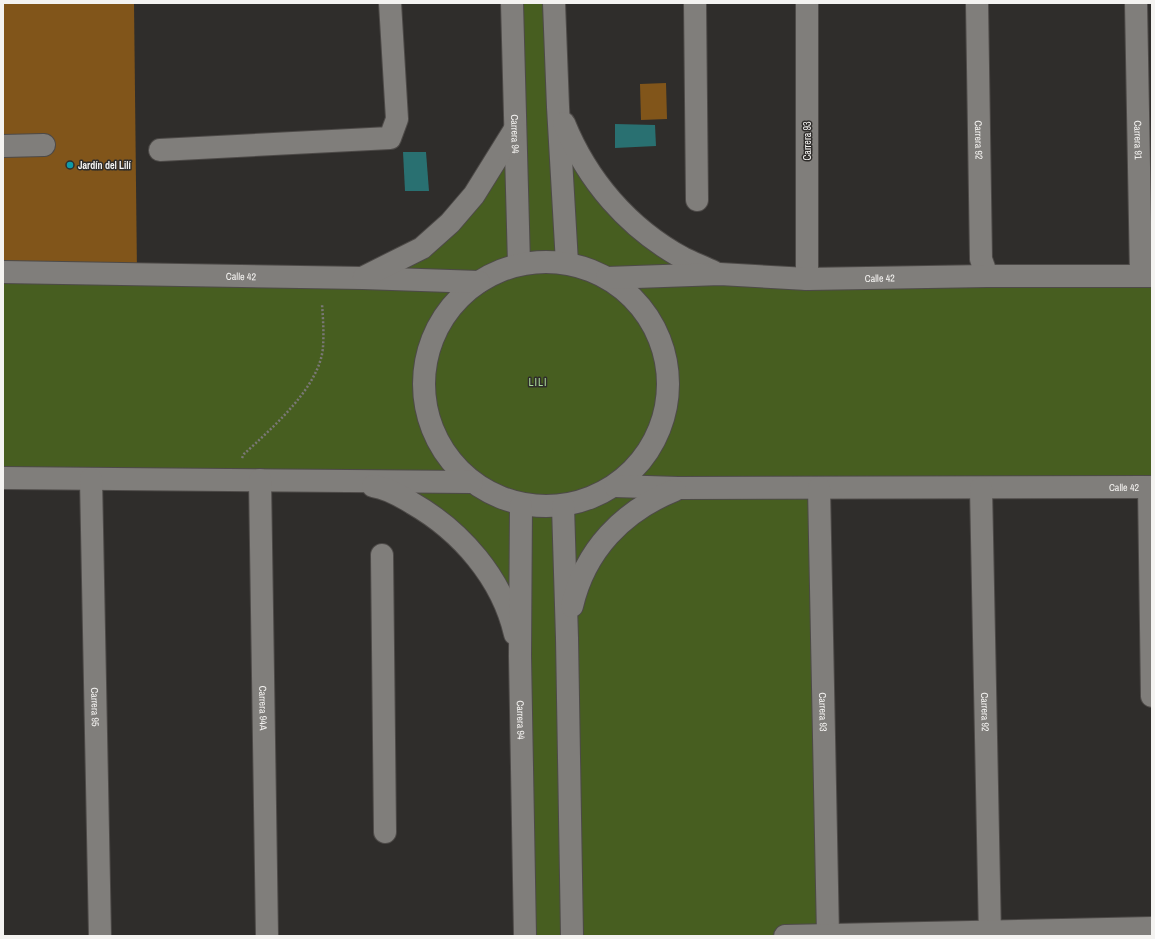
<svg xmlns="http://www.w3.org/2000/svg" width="1155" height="939" font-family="'Archivo Narrow',sans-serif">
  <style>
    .green { fill: #475e20 }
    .water { fill: #297071 }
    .building { fill: #81551a }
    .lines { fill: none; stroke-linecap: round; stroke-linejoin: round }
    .minor-casing { stroke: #4d4a48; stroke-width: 24 }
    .path { stroke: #7a7876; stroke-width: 2.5; stroke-dasharray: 2 2; stroke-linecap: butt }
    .minor { stroke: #807e7b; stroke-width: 22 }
    .culture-dot { fill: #0f9aa8; stroke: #2f2d2b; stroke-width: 1.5 }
    .labels { text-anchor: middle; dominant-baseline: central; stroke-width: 3; stroke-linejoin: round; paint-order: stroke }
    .street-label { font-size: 10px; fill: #f4f3f1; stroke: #2f2d2b }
    .poi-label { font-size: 10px; font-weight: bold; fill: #f4f3f1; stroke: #2f2d2b; text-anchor: start }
    .neighbourhood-label { font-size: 11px; letter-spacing: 1px; fill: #aada99; stroke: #2f2d2b }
  </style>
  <rect width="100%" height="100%" fill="#2f2d2b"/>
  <path class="green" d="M512,3H554L558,107L619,210L720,274L1152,276V487L819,488L828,936H525L520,656L472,551L377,486L3,478V272L363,278L422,248L515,129Z"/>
  <g class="water">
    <path d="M615,124L655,125L656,146L615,148Z"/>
    <path d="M403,152H426L429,191H405Z"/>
  </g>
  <g class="building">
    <path d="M3,3H134L137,274L3,272Z"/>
    <path d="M666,83L667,119L641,120L640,84Z"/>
  </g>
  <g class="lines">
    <defs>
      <g id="minor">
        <path id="s1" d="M512,3L519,264"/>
        <path d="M554,3L558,107L567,263"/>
        <path d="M695,3L697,200"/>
        <path d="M807,3V279"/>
        <path id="s2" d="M977,3L981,259L987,276"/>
        <path id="s3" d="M1136,3L1141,276"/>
        <path d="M564,123C587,180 628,228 683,258C693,263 704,267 714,272"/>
        <path d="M3,146L44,145"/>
        <path d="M160,150L390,138L397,119L390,3"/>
        <circle cx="546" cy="384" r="122"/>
        <path id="s4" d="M3,272L363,278L479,282"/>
        <path d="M364,277L422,248L450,223L474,195L515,129"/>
        <path id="s5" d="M607,278L720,274L807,279L987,276H1152"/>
        <path d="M3,478L472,482"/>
        <path id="s6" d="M91,479L100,936"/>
        <path id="s7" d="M260,480L267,936"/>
        <path d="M373,486C387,488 401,496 412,503C461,531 502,578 515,634"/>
        <path id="s8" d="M615,486L678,488L1152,487"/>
        <path d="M1149,487L1152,696"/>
        <path id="s9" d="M819,488L828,936"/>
        <path id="s10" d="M981,488L990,936"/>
        <path id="s11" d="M521,505L520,656L525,936"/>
        <path d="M563,506L567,638L572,936"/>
        <path d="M382,555L385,832"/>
        <path d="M572,606C585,550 623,511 675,490"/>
        <path d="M785,936L1152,928"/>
      </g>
    </defs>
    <use href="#minor" class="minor-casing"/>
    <path class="path" d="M242,458L244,454C272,428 320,387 323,347C324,333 323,318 322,304"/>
    <use href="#minor" class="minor"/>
  </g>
  <circle class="culture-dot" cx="70" cy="165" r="4"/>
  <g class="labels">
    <g class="street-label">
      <text stroke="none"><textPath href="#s1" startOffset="131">Carrera 94</textPath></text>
      <text stroke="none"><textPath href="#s2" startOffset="137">Carrera 92</textPath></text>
      <text stroke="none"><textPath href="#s3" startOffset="137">Carrera 91</textPath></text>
      <text transform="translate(807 141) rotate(-90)">Carrera 93</text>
      <text stroke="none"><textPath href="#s4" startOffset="238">Calle 42</textPath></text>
      <text stroke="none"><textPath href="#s5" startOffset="273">Calle 42</textPath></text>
      <text stroke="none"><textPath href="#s8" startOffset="509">Calle 42</textPath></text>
      <text stroke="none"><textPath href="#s6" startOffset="228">Carrera 95</textPath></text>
      <text stroke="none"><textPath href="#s7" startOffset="228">Carrera 94A</textPath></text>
      <text stroke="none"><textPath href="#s9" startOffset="224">Carrera 93</textPath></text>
      <text stroke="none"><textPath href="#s10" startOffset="224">Carrera 92</textPath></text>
      <text stroke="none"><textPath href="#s11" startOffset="215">Carrera 94</textPath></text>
    </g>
    <g class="poi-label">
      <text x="78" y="165">Jardín del Lilí</text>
    </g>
    <g class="neighbourhood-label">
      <text x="538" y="382">LILI</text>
    </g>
  </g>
  <rect width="1155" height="939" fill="none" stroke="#f4f3f1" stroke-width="8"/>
</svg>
